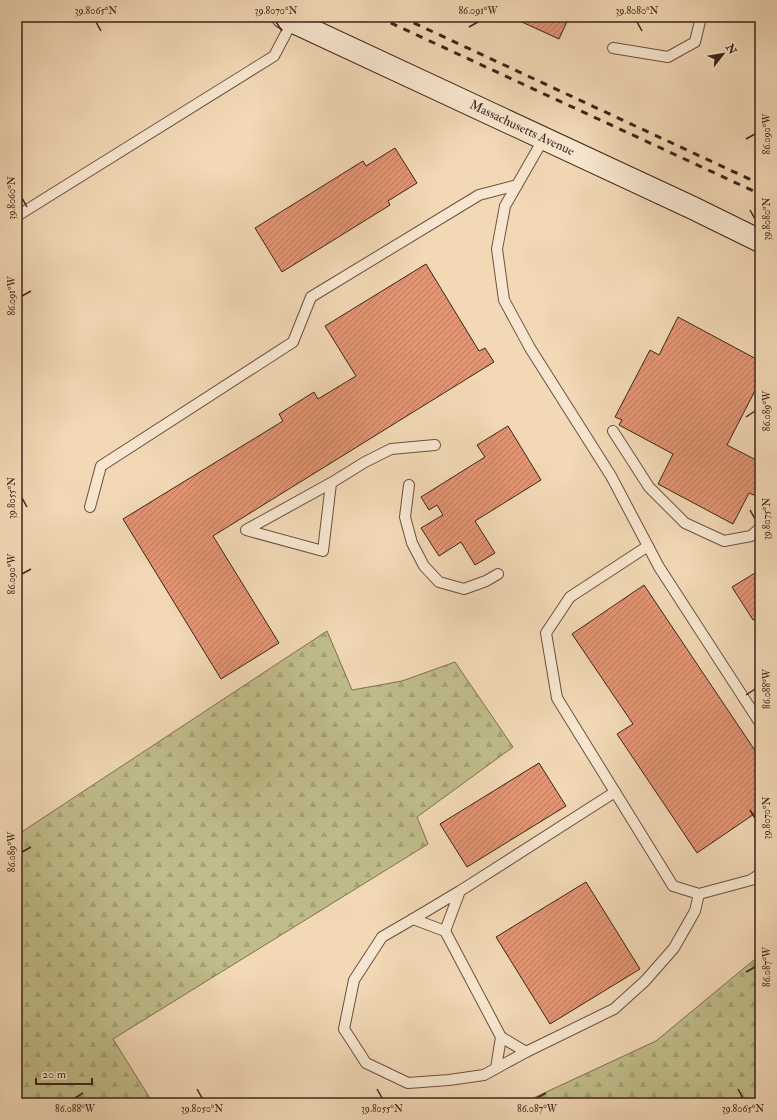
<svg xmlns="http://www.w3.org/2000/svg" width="777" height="1120" font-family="'IM FELL Double Pica',serif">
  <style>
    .forest { fill: url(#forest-firs); stroke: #7e7052 }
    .building { fill: url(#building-hatch); stroke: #3c231a }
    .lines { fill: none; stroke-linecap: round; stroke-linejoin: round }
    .service-casing { stroke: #6a5041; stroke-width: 12 }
    .secondary-casing { stroke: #3c231a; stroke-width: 24 }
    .service { stroke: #f7e6cf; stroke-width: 10 }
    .secondary { stroke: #f7e6cf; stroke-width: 22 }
    .rail { stroke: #3c231a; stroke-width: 3; stroke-dasharray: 7 7; stroke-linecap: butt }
    .ticks { fill: none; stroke: #3c231a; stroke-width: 1.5 }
    .labels { text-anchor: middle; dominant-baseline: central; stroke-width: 3; stroke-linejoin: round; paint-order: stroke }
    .street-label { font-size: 13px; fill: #3c231a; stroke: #f7e6cf }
    .neatline { fill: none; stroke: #3c231a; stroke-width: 1.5 }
    .ticks-label { font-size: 10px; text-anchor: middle; fill: #3c231a }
  </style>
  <defs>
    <pattern id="forest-firs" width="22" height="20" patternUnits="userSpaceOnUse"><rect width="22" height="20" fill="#c0bd8a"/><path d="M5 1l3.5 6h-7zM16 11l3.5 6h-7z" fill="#a6a276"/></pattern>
    <pattern id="building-hatch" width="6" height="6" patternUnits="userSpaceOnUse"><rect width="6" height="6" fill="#e29575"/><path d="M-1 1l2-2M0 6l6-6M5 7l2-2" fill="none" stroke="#b8795f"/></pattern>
  </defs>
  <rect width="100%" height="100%" fill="#f2d8b5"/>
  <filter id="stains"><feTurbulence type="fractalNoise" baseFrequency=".005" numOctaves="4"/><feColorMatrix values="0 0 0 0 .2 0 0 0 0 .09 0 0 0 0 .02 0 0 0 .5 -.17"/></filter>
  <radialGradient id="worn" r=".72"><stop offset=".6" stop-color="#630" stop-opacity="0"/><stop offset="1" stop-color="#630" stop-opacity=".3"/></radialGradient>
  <g class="forest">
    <path d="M327,631L352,690L402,681L455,662L513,747L417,817L428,844L113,1039L153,1103H17V835Z"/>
    <path d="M760,955V1103H520L529,1100L656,1041Z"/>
  </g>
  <g class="building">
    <path d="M511,17H569L559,39Z"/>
    <path d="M395,148L417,183L388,201L390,205L282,272L255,228L363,161L366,166Z"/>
    <path d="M426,264L479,351L485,348L494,362L213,536L279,643L221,679L123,519L283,421L279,414L314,392L318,399L356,376L325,326Z"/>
    <path d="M678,317L760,361V381L727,445L760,462V489L756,496L749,493L733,524L658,484L673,454L619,425L622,420L615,417L650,350L659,355Z"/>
    <path d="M508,426L541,480L475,521L495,553L475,565L461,542L439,556L421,528L443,515L437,505L429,510L421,497L485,457L477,445Z"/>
    <path d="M760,570V616L753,620L732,587Z"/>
    <path d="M644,585L760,758V810L697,853L617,734L633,724L572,634Z"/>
    <path d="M539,763L566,806L467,867L440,824Z"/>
    <path d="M586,882L640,969L550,1024L496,937Z"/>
  </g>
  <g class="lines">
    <defs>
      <g id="service">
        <path d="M613,48L668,57L695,42L701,17"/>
        <path d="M544,138L505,206L497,249L504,300L530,348L611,476L659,567L760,723"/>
        <path d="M17,216L274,56L292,22"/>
        <path d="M613,431L649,487L685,523L724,541L751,536L760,528"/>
        <path d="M331,483L246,530L323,551L331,483L365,462L391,449L435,445"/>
        <path d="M409,485L405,517L412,543L424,566L439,582L464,589L486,581L498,574"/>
        <path d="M90,507L101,466L293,342L311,297L479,195L517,185"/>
        <path d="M648,546L570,597L546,633L557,698L673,886L699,894L751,880L760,874"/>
        <path d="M460,891L413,919L445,931L460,891L615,792"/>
        <path d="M413,919L382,937L354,980L344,1029L366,1063L408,1083L449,1080L484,1075L526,1052L501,1037L496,1068"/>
        <path d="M445,931L501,1037"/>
        <path d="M526,1052L614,1009L645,981L674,948L695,911L699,894"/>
      </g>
      <path id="secondary" d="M283,17L693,208L760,241"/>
    </defs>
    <use href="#service" class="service-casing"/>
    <use href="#secondary" class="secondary-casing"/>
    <use href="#service" class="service"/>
    <use href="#secondary" class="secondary"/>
    <g class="rail">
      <path d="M378,17L760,194"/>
      <path d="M401,17L760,184"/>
    </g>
  </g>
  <path class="ticks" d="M96,22L101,31M276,22L282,31M637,22L642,31M469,27L478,22M746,139L755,134M22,198L27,207M750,210L755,219M22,296L31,291M746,417L755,411M22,498L27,507M750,510L755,519M22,574L31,569M746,695L755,689M750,810L755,818M22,852L31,847M746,972L755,967M197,1089L202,1098M377,1089L382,1098M738,1089L743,1098M75,1098L83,1093M537,1098L546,1093"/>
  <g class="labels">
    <g class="street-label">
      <text transform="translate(522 128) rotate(25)">Massachusetts Avenue</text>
    </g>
  </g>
  <rect width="777" height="1120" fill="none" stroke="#f2d8b5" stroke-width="44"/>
  <g transform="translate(723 54) rotate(59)" stroke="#f7e6cf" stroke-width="3" paint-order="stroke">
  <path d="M0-3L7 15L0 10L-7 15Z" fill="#3c231a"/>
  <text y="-6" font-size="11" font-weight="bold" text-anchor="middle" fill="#3c231a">N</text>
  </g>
  <path d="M36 1078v6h56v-6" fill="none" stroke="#3c231a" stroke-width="2"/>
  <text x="42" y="1078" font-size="12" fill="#3c231a" stroke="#f7e6cf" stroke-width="3" paint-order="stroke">20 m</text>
  <rect x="22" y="22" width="733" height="1076" class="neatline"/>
  <g class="ticks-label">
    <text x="96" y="14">39.8065°N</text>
    <text x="276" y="14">39.8070°N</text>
    <text x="478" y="14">86.091°W</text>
    <text x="637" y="14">39.8080°N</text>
    <text transform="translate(766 134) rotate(-90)" y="4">86.090°W</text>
    <text transform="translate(11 198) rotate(-90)" y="4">39.8060°N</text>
    <text transform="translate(766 219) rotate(-90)" y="4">39.8080°N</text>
    <text transform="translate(11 296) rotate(-90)" y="4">86.091°W</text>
    <text transform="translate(766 411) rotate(-90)" y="4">86.089°W</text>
    <text transform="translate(11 498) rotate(-90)" y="4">39.8055°N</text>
    <text transform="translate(766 519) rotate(-90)" y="4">39.8075°N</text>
    <text transform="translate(11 574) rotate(-90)" y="4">86.090°W</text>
    <text transform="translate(766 689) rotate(-90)" y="4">86.088°W</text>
    <text transform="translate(766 818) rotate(-90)" y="4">39.8070°N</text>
    <text transform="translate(11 852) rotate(-90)" y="4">86.089°W</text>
    <text transform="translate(766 967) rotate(-90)" y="4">86.087°W</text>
    <text x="75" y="1112">86.088°W</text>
    <text x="202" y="1112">39.8050°N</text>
    <text x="382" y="1112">39.8055°N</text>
    <text x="537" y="1112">86.087°W</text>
    <text x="743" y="1112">39.8065°N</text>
  </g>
  <rect width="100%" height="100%" filter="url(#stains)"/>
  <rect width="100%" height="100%" fill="url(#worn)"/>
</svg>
